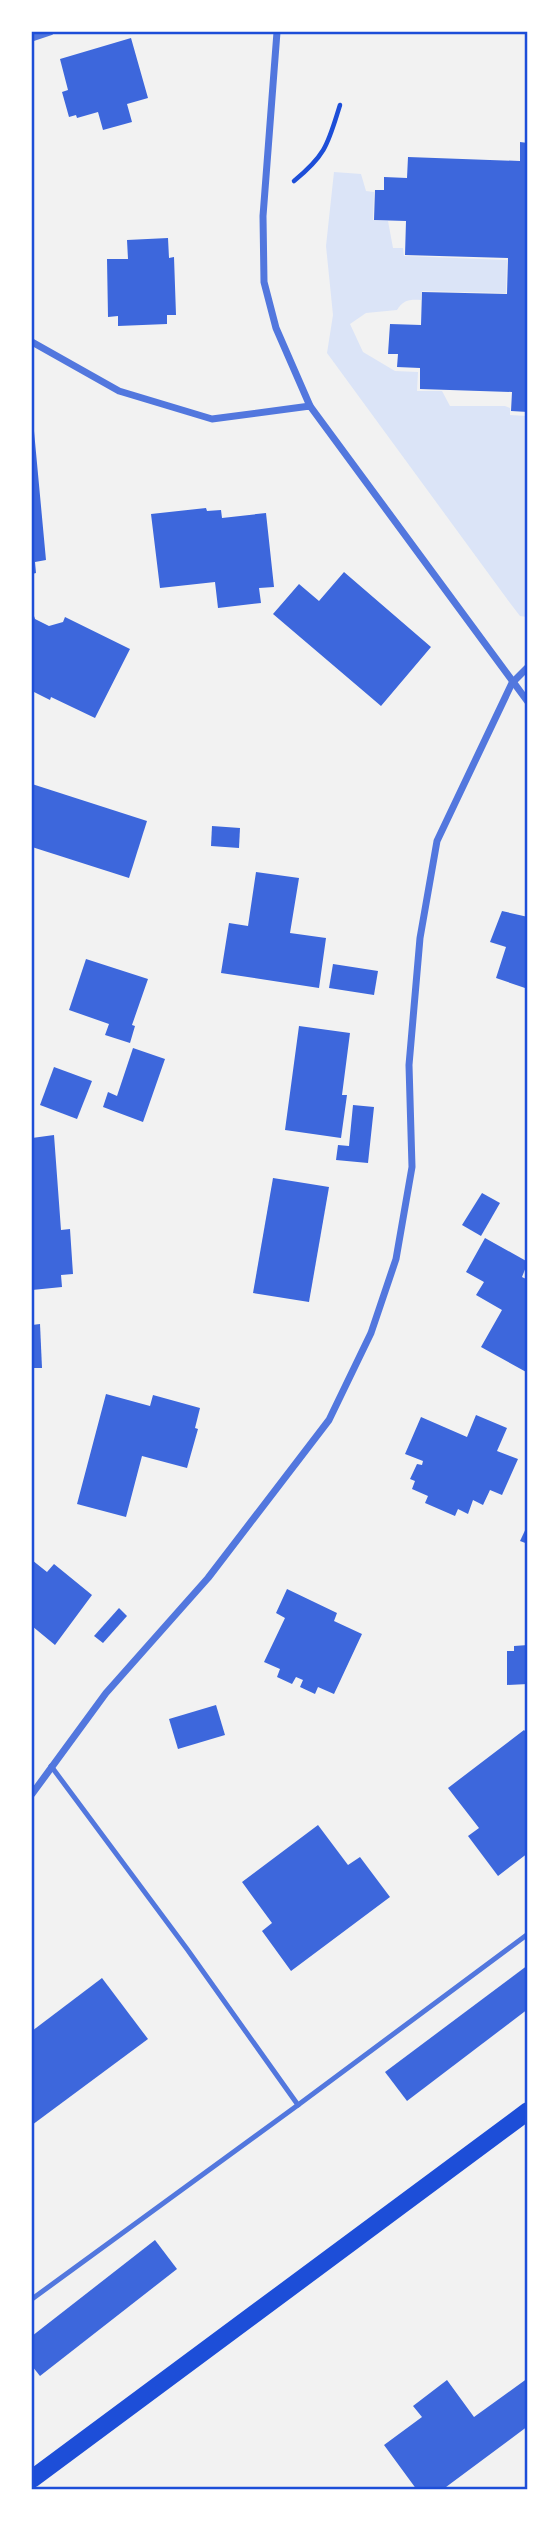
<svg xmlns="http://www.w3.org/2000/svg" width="559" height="2521" font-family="Overpass,sans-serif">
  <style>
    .green { fill: #dbe4f7 }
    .building { fill: #3d67dc }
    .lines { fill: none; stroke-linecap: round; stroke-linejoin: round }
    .path { stroke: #1d4ed8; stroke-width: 4.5 }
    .service { stroke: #5277de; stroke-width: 5 }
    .minor { stroke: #5277de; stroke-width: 7 }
    .primary { stroke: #1d4ed8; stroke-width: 18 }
    .neatline { fill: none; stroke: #1d4ed8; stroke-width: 2.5 }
  </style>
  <rect width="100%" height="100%" fill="#f2f2f2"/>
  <path class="green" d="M334,172L361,174L366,191L374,192L373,220L388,221L393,248H403L404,256L507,260L506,293L422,291L421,300C410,299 403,300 397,310L366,313L350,324L363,352L395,371L418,372L417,391H442L450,406H505L510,408V415L527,416V617L520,616L510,603L327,353L333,315L326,246Z"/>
  <g class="building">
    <path d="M131,38L148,98L127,104L132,122L103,130L98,112L77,118L76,115L69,117L62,92L68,90L60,59Z"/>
    <path d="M520,142L528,143V412L511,411L512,392L420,389V368L397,367L398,354H388L390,324L421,325L422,292L507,294L508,258L405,255L406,221L374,220L375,190H384V177L407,178L408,157L520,161Z"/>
    <path d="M168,238L169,258L174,257L176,315H167V324L118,326V316L108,317L107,259H128L127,240Z"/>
    <path d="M32,431H34L46,560L35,562L36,573L32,574Z"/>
    <path d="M206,508L207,511L221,510L222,518L266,513L274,587L259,588L261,603L218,608L215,582L160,588L151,514Z"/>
    <path d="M344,572L431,647L381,706L273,614L299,584L319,601Z"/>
    <path d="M32,610L35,619L49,626L63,622L65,617L130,649L95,718L51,697L50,700L32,691Z"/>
    <path d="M32,784L147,821L129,878L32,847Z"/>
    <path d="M212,826L240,828L239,848L211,846Z"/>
    <path d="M256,872L299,878L290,933L326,938L319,988L221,973L229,923L248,926Z"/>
    <path d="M502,911L528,917V989L496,978L506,947L490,942Z"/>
    <path d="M86,959L148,979L132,1025L135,1026L130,1043L105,1035L109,1024L69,1010Z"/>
    <path d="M333,964L378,971L374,995L329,988Z"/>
    <path d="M299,1026L350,1033L342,1095H347L341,1138L285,1130Z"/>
    <path d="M133,1048L165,1059L143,1122L103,1107L108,1092L117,1096Z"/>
    <path d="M54,1067L92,1081L77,1119L40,1105Z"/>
    <path d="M353,1105L374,1107L368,1163L336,1160L338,1145L349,1146Z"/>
    <path d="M54,1135L61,1230L70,1229L73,1274L61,1275L62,1287L32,1290V1138Z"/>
    <path d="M273,1178L329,1187L309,1302L253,1293Z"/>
    <path d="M482,1193L500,1203L481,1236L462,1225Z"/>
    <path d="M485,1238L528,1262L522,1277L528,1280V1373L481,1347L502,1310L476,1295L484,1282L466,1272Z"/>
    <path d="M40,1324L42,1368H32V1325Z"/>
    <path d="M106,1394L150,1406L153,1395L200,1408L195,1428L198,1429L187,1468L142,1456L126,1517L77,1504Z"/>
    <path d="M476,1415L507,1428L497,1451L518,1459L502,1495L490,1490L483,1505L473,1500L468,1514L458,1509L455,1516L425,1503L428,1496L412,1489L415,1481L410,1479L417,1464L422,1465L423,1461L405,1454L421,1417L467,1437Z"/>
    <path d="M528,1524V1544L520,1541Z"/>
    <path d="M32,1560L47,1572L54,1564L92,1595L55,1645L32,1626Z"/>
    <path d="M287,1589L337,1613L334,1621L362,1634L334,1694L318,1687L315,1694L300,1687L303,1680L296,1677L292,1684L277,1677L280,1669L264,1662L285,1618L276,1613Z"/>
    <path d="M119,1608L127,1616L103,1643L94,1636Z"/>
    <path d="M528,1645V1684L507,1685V1651H514V1646Z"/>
    <path d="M216,1705L225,1735L178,1749L169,1719Z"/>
    <path d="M524,1730L528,1734V1853L498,1876L468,1836L479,1828L448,1788Z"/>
    <path d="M318,1825L348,1865L360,1857L390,1897L291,1971L262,1931L272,1923L242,1882Z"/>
    <path d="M528,1965V2009L407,2101L385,2072Z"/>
    <path d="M102,1978L148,2039L32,2125V2031Z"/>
    <path d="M155,2240L177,2269L40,2376L32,2366V2336Z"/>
    <path d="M528,2378V2426L442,2490H417L384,2445L422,2417L413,2406L447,2380L474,2417Z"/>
  </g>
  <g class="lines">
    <path class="path" d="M294,181C327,154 328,143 340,105"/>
    <g class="service">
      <path d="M51,1766L187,1949L298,2105L528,1934"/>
      <path d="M32,2299L298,2105"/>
    </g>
    <g class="minor">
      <path d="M277,32L263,216L264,282L276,328L310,406"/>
      <path d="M32,38L50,32"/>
      <path d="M32,342L119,391L212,419L310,406L528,702"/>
      <path d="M32,1794L106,1693L208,1578L329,1420L371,1333L396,1259L412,1167L409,1065L420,938L437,841L512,683L528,667"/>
    </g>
    <path class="primary" d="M32,2479L528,2111"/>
  </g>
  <rect width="559" height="2521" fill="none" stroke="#ffffff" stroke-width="66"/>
  <rect x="33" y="33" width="493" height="2455" class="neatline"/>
</svg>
